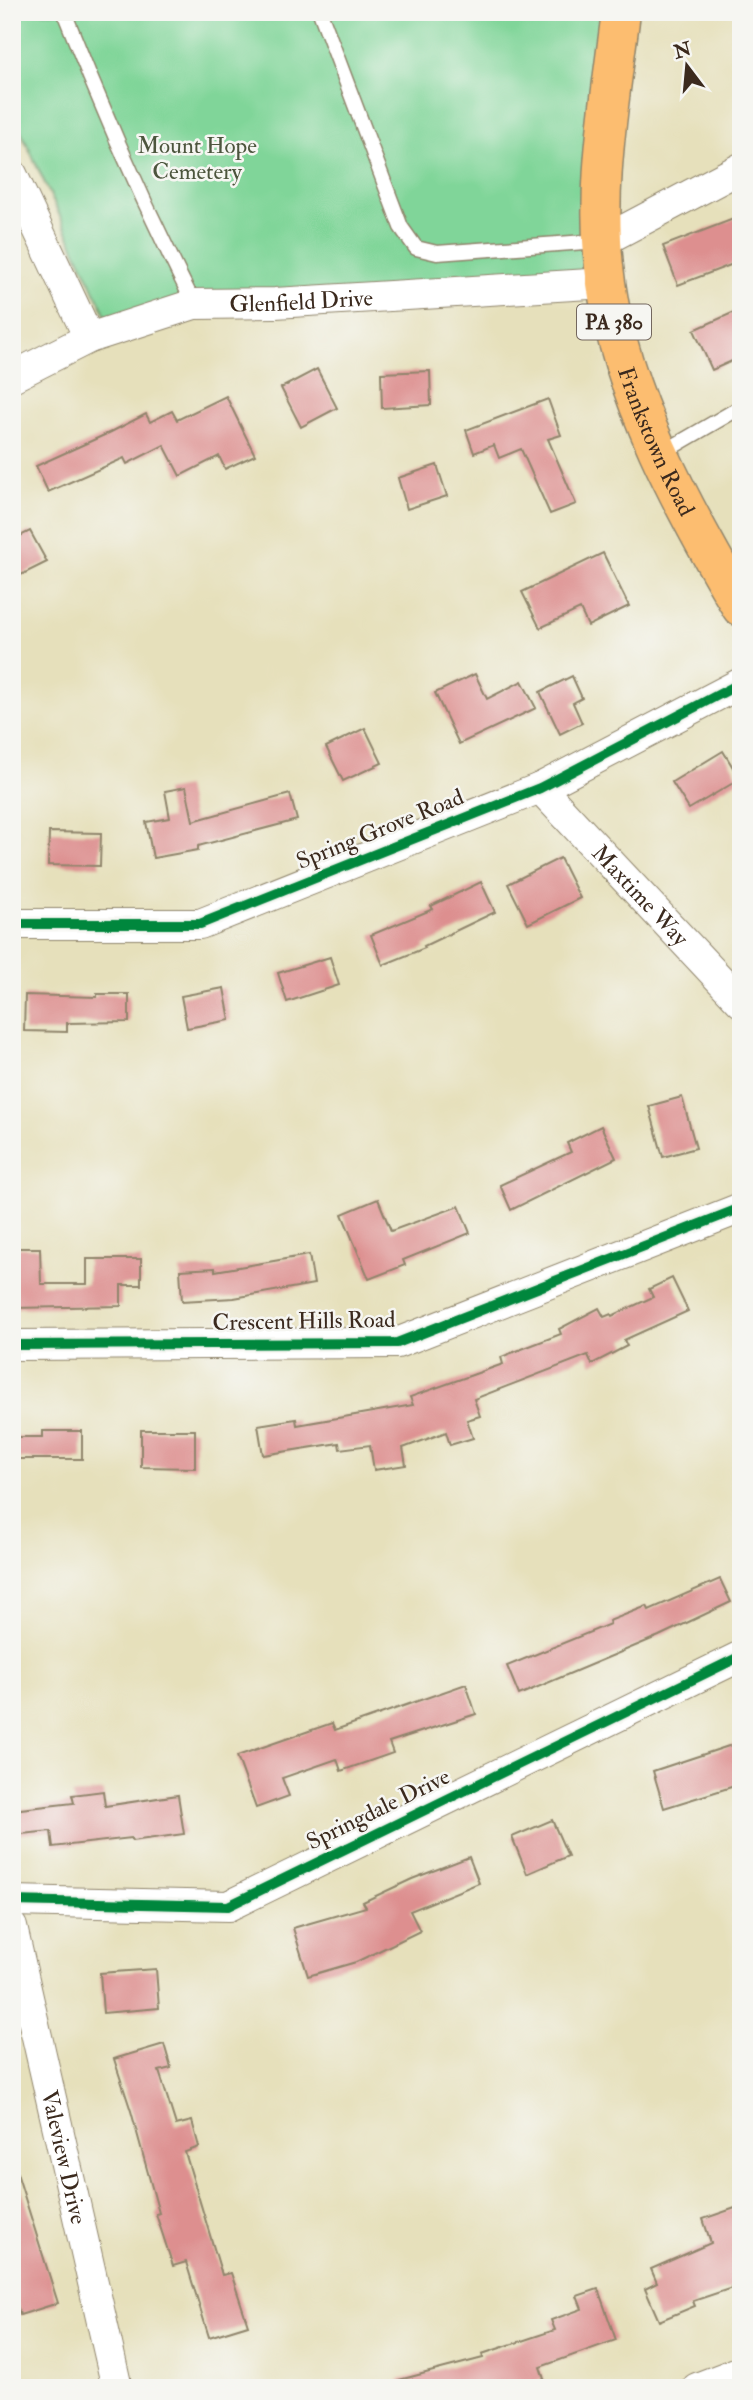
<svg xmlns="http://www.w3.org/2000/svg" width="753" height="2400" font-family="'IM FELL Double Pica',serif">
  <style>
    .green { fill: #80d599; stroke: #5e805c; stroke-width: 2 }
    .building { fill: #dd8f8f }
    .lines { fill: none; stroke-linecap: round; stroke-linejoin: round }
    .lane-casing { stroke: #90856c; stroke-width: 17 }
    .street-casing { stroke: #90856c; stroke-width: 32 }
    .primary-casing { stroke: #90856c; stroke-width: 41 }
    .lane { stroke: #fff; stroke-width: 14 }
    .street { stroke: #fff; stroke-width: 30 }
    .primary { stroke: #fcbd6f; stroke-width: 38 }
    .cycleway-casing { stroke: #f6f6f2; stroke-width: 15 }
    .cycleway { stroke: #00873e; stroke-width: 10 }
    .labels { text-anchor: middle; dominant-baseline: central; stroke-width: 5; stroke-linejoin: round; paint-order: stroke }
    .shield { fill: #f6f6f2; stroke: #73675e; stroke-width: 2 }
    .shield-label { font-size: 21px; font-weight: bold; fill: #3b2a1e }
    .park-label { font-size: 23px; fill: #4c553d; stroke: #f6f6f2 }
    .street-label { font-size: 23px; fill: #3b2a1e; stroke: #f6f6f2 }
  </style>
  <rect width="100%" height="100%" fill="#f6f6f2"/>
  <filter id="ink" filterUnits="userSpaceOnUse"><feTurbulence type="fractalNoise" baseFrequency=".0143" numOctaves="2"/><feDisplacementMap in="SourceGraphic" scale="14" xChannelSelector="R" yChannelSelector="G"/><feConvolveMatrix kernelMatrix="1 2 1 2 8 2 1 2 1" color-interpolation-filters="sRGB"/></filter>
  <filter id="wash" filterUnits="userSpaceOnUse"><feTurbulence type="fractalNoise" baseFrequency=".00686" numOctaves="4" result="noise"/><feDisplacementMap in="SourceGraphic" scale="28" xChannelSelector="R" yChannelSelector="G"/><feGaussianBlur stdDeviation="1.57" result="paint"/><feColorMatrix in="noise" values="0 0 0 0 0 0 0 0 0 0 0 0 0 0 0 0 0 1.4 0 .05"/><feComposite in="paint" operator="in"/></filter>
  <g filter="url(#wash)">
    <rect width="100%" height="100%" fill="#e6e0bb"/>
    <path class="green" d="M12,12H621L606,283L275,303L113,331L12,112Z"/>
    <g id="blocks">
      <g class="building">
        <path d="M736,218L741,230V261L678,285L663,246Z"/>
        <path d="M741,309V357L712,370L694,330Z"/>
        <path d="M317,369L337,408L301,427L281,388Z"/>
        <path d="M430,371L431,405L382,408L381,373Z"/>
        <path d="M226,396L255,455L225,469L219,456L180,476L164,445L127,464L124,458L48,492L36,466L111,432L146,414L150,422L172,411L177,420Z"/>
        <path d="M548,399L561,435L548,439L576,504L550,514L521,449L499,458L494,445L474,453L466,430Z"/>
        <path d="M437,465L447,496L407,509L398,478Z"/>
        <path d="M30,531L47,562L21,575L12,557V540Z"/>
        <path d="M603,553L629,606L588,626L580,609L540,628L522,592Z"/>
        <path d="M475,674L487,699L522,681L536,708L459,744L435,693Z"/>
        <path d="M572,676L582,698L573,703L582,723L560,734L540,692Z"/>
        <path d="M365,728L382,763L343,781L326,747Z"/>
        <path d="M723,751L740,779L689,809L672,782Z"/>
        <path d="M186,787L193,821L290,794L297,820L198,846V850L153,858L146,822L170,818L165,791Z"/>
        <path d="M49,832L101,833L100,866L48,865Z"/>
        <path d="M560,858L580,898L528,924L508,884Z"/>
        <path d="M481,882L495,912L424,946L425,948L383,965L371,935L433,909L431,906Z"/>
        <path d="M330,957L339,985L287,1002L278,973Z"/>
        <path d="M224,988L230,1020L187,1028L181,996Z"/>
        <path d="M97,994H129V1022L67,1023V1032L24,1031L25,995L97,997Z"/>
        <path d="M682,1097L696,1148L663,1157L649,1106Z"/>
        <path d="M601,1126L616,1158L511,1210L500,1185L571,1152L567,1143Z"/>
        <path d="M378,1199L391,1231L459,1206L470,1233L403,1260L405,1265L369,1279L342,1214Z"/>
        <path d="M12,1248H40L41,1284H87V1259H141V1285H121V1306L12,1308Z"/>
        <path d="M309,1255L314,1284L234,1298L182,1301L180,1270L215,1268V1271Z"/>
        <path d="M672,1278L688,1311L624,1340L627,1346L592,1364L588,1355L474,1399L480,1416L467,1420L473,1438L450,1445L446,1432L403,1448L406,1465L374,1470L370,1445L340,1449L339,1443L263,1455L258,1425L296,1419L297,1425L413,1405L410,1397L503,1364L501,1357L561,1334L559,1329L599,1308L604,1317L611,1314L612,1316L653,1297L649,1289Z"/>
        <path d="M141,1430H195V1468L141,1467Z"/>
        <path d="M43,1431H82V1459H12V1437H43Z"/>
        <path d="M720,1579L731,1602L659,1636L519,1695L507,1666L610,1624L609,1621L647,1606L649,1610Z"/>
        <path d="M466,1684L476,1714L389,1742L393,1753L341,1771L337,1759L282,1778L289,1796L256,1808L237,1756L332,1723L335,1730Z"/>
        <path d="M741,1742V1784L664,1808L653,1771Z"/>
        <path d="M103,1791L105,1806L178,1795L184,1834L132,1841L131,1838L53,1847L51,1831L12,1835V1810L74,1803L72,1795Z"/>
        <path d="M552,1820L568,1856L527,1874L512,1837Z"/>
        <path d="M469,1857L479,1883L410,1911L420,1931L356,1962L308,1976L293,1928L366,1907L363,1902L412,1879Z"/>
        <path d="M156,1969L159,2008L103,2013L100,1973Z"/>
        <path d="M164,2044L171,2068L159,2071L176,2125L192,2121L199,2147L185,2152L222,2275L231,2273L248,2325L209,2337L186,2262L173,2266L156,2214L159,2213L131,2111L114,2059Z"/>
        <path d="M12,2173H17L58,2303L20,2315L12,2288Z"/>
        <path d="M741,2206V2285L693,2301L695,2306L659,2321L645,2289L657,2283L651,2269L711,2243L703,2219Z"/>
        <path d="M598,2289L616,2340L540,2367L544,2379L518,2388H400L399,2380L483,2358L482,2354L555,2330L551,2320L582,2309L577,2296Z"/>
      </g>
    </g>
  </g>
  <g filter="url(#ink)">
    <use href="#blocks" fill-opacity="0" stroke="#90856c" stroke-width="2"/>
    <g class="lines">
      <defs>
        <g id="lane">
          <path d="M64,12C103,112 146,209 194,304"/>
          <path d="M320,12L401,227L416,248L437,253L599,241"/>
          <path d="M662,453L741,407"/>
        </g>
        <g id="street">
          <path d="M12,174L89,338"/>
          <path d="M603,241L741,168"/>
          <path id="s1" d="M12,377L89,338L194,304L275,303L606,283"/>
          <path id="s2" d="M540,788L741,1002"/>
          <path d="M12,924H200L540,788L741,683"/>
          <path d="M12,1345L397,1343L741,1208"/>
          <path d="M12,1901L228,1906L741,1656"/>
          <path id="s3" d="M12,1927L117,2388"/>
          <path d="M697,2388L741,2371"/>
        </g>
        <g id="primary">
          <path id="s4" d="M621,12C610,102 593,193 606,283C621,395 684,510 741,607"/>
        </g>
      </defs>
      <use href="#lane" class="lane-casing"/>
      <use href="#street" class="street-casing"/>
      <use href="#primary" class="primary-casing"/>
      <use href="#lane" class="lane"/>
      <use href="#street" class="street"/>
      <use href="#primary" class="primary"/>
      <defs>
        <g id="cycleway">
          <path d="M12,924H200L540,788L741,683"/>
          <path d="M12,1345L397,1343L741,1208"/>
          <path d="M12,1901L228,1906L741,1656"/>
        </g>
      </defs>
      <use href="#cycleway" class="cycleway-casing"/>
      <use href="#cycleway" class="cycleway"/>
    </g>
  </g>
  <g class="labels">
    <rect class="shield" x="577" y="304.5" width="74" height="35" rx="5"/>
    <g class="shield-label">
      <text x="614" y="322">PA 380</text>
    </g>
    <g class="park-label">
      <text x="197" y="145">Mount Hope<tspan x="197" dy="26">Cemetery</tspan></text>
    </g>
    <g class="street-label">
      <text stroke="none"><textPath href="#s1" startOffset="304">Glenfield Drive</textPath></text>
      <text stroke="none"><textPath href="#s4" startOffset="439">Frankstown Road</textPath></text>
      <text transform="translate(380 829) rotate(-22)">Spring Grove Road</text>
      <text stroke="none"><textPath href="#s2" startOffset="147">Maxtime Way</textPath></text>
      <text transform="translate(304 1321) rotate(-1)">Crescent Hills Road</text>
      <text transform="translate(378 1809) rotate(-26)">Springdale Drive</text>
      <text stroke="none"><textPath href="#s3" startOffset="236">Valeview Drive</textPath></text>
    </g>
  </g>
  <rect width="753" height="2400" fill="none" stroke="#f6f6f2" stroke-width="42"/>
  <g transform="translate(687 66) rotate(344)" stroke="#f6f6f2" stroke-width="5" paint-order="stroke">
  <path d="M0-5L12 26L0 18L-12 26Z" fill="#3b2a1e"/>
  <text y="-10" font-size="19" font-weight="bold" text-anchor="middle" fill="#3b2a1e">N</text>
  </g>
</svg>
